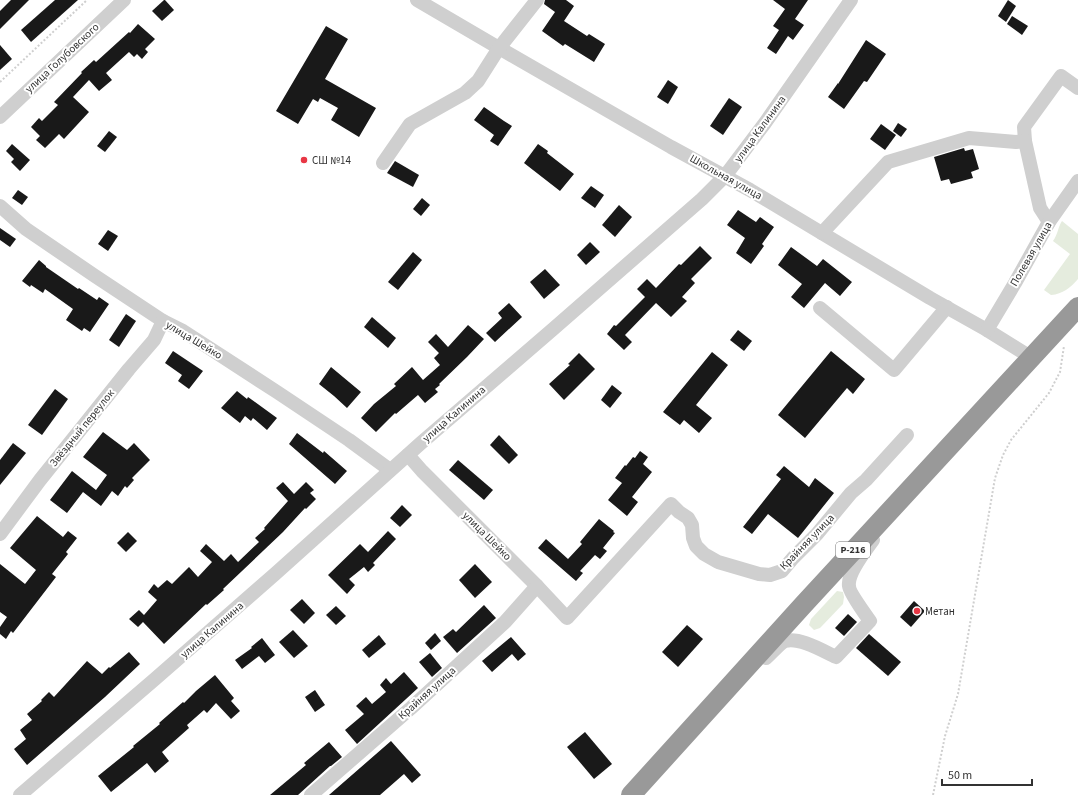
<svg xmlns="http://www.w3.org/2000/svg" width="1078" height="795" font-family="'Source Sans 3',sans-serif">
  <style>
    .green { fill: #e5ecde }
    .building { fill: #191919 }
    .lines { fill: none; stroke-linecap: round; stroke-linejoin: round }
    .path { stroke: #cfcfcf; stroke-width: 2; stroke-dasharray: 2 2; stroke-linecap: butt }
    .minor { stroke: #cfcfcf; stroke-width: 14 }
    .highway { stroke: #999; stroke-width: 20 }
    .poi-dot { fill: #e83644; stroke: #fff; stroke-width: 1.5 }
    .labels { text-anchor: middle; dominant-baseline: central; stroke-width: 4; stroke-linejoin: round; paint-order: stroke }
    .shield { fill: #fff; stroke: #707070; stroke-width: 1 }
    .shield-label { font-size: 10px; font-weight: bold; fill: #323232 }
    .street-label { font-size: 11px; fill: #323232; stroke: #fff }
    .poi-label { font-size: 11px; fill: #323232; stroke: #fff; text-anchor: start }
  </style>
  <rect width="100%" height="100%" fill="#fff"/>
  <g class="green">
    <path d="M1062,221L1078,234V279C1070,288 1063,294 1051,295L1044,290L1070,254L1053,241C1058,234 1058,227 1062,221Z"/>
    <path d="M837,591L843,592L844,597L843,604L820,628L814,630L809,625L811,619Z"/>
  </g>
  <g class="building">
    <path d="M11,0H29L0,29V11Z"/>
    <path d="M55,0H78L31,42L21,30Z"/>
    <path d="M164,0H165L174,10L162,21L152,11Z"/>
    <path d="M545,0H566L574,6L564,21L587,36L589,34L605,44L594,62L565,44L563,46L542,31L555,12L544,4Z"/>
    <path d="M773,0H808L795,19L804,25L793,40L788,36L776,54L767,48L779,30L773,26L785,9Z"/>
    <path d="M1008,0L1016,6L1006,22L998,16Z"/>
    <path d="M1012,16L1028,26L1022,35L1007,24Z"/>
    <path d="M138,24L155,39L145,49L148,52L142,59L137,54L134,57L129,52L106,73L112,80L99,91L89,80L73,97L89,112L64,139L59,134L45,148L36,140L40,136L31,127L39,118L42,121L58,105L54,102L82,73L81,72L94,60L96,62L129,32L130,33Z"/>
    <path d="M326,26L348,39L325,79L376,108L359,137L331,120L338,108L320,98L318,102L313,99L298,124L276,111Z"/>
    <path d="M866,40L886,54L867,82L864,81L844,109L828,97L838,83V84Z"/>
    <path d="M0,45L12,59L0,70Z"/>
    <path d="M668,80L678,87L668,104L657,97Z"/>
    <path d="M729,98L742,107L723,135L710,126Z"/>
    <path d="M484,107L504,121L512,126L498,146L490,141L494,135L474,120Z"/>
    <path d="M898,123L907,129L901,137L893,131Z"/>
    <path d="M881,124L896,135L885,150L870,139Z"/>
    <path d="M109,131L117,137L105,152L97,146Z"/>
    <path d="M12,144L30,160L20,171L11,162L14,159L6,151Z"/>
    <path d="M538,144L548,151L547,153L574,174L560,191L524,163Z"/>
    <path d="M964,148L965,151L973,149L979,169L971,172L973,178L951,184L949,179L941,181L934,157Z"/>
    <path d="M395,161L419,175L413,187L387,173Z"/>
    <path d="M591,186L604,195L595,208L581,198Z"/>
    <path d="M18,190L28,197L22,205L12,198Z"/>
    <path d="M422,198L430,205L421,216L413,209Z"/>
    <path d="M619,205L632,217L615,237L602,225Z"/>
    <path d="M738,210L756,222L760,217L774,227L762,244L764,246L751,264L736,253L745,238L727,225Z"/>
    <path d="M0,228L16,239L10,247L0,240Z"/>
    <path d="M108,230L118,236L108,251L98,244Z"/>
    <path d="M590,242L600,252L586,265L577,255Z"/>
    <path d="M700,246L712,258L691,279L695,283L682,297L687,301L671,317L656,303L625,335L632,342L624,350L607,334L614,325L616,326L645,297L637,289L647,279L656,288L679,264L681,265Z"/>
    <path d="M791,247L817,266L823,259L852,282L840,296L825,283L804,308L791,297L802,284L778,265Z"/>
    <path d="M413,252L422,260L398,290L388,282Z"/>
    <path d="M39,260L46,266V267L78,289L79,288L97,300L99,297L109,304L90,332L84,328L82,331L66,320L73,309L45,289L43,293L31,285L30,287L22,281Z"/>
    <path d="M545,269L560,285L544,299L530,282Z"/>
    <path d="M509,303L522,317L495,342L486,333L502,318L498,313Z"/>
    <path d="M126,314L136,321L119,347L109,340Z"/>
    <path d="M372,317L396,338L388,348L364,327Z"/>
    <path d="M468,325L484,339L467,357L439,384L440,385L435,389L438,392L425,403L418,395L396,414L395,413L376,432L361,418L374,404L396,386L394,384L412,367L423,380L440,365L434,358L439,353L428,342L436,334L448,347Z"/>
    <path d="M738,330L752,341L744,351L730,340Z"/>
    <path d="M173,351L203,371L189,389L178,381L182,375L165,363Z"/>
    <path d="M831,351L865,379L853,394L847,388L805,438L778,415Z"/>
    <path d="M712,352L728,365L696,405L712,418L699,433L684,420L680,425L663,412Z"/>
    <path d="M579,353L595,369L564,400L549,384L570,365L568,364Z"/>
    <path d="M331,367L361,392L347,408L334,396L319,384Z"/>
    <path d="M612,385L622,393L610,408L601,400Z"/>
    <path d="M55,389L68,399L42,435L28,425Z"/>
    <path d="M237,391L247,399L248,397L277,418L267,430L253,418L251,421L245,416L240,423L221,408Z"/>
    <path d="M103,432L127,450L134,443L150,460L132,478L134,480L127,488L125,486L118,496L112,491L101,506L83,492L67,513L50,500L72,471L96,490L107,475L83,457Z"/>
    <path d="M297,433L323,453L324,451L347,471L335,484L289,444Z"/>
    <path d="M499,435L518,455L509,464L490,445Z"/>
    <path d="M13,443L26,453L0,485V460Z"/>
    <path d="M640,451L648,457L643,464L652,472L632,497L638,502L627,516L608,500L622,483L615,478L625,465L626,466L633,457L635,458Z"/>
    <path d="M458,460L493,490L484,500L449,470Z"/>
    <path d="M784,466L809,487L815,478L834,493L798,538L768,514L752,534L743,527L781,479L776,475Z"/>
    <path d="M283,482L294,494L306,482L314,490L310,493L316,499L306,509L305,508L283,532L223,589L224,590L207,605L206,604L164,644L143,622L138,627L129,619L139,610L144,615L157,600L148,592L154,584L158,588L167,580L172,584L189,567L198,577L212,562L200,551L206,544L224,561L231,554L238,562L259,542L255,538L265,529L264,528L288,501L276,488Z"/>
    <path d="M402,505L412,515L400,527L390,518Z"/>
    <path d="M37,516L63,537L68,531L77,538L66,552L68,554L52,574L56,577L13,633L11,631L6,639L0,634V627L7,617L0,612V564L25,584L36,570L10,548Z"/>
    <path d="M599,519L614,531L613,532L615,533L603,548L607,551L600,559L595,555L580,571L583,573L576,581L538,548L546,539L568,559L582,544L580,542Z"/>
    <path d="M388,531L396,539L373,563L375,565L368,572L364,567L349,579L355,585L347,594L328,575L360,544L368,552Z"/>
    <path d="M128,532L137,541L126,552L117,543Z"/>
    <path d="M475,564L492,582L475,598L459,580Z"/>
    <path d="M302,599L315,613L304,624L290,610Z"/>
    <path d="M914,601L925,611L911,627L900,617Z"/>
    <path d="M484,605L496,618L457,653L443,637L453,629L456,632Z"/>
    <path d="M336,606L346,616L336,625L326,615Z"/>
    <path d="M848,614L857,622L844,636L835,628Z"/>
    <path d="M687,625L703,639L678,667L662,652Z"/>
    <path d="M293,630L308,646L294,658L279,642Z"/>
    <path d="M435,633L441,641L431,650L425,643Z"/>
    <path d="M869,634L901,662L888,676L856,648Z"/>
    <path d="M379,635L386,644L369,658L362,650Z"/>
    <path d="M511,637L526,654L518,661L512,654L492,672L482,661Z"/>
    <path d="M262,638L275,655L265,663L259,656L242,669L235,660L252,648L251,647Z"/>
    <path d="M129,652L140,664L105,697L27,765L14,749L26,739L20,730L32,720L27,714L42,701L41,700L49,692L54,697L87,661L102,674L109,667L110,668Z"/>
    <path d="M430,653L442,668L432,677L419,662Z"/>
    <path d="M404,672L418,688L357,744L345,730L364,714L356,706L366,697L372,704L386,692L380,685L386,678L391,684Z"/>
    <path d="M215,675L234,698L231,701L240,711L231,719L216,703L207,713L204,710L187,725L189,728L162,752L169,761L155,773L147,763L111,792L98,776L134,747L133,746L160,724L159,723L183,702L184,703L196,691Z"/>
    <path d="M315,690L325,705L315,712L305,697Z"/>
    <path d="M585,732L612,764L594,779L567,747Z"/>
    <path d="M391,741L421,775L412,783L404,774L380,795H329Z"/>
    <path d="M329,742L342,757L331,766H330L298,795H270L306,765L304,763Z"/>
  </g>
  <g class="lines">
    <g class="path">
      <path d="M0,82L87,0"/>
      <path d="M933,795L945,736L958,694L995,478L1003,455L1011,440L1049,393L1060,372L1064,346"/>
    </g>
    <g class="minor">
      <path d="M417,0L499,48L671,147L750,190L930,298L987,330L1032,358"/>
      <path d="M0,117L124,0"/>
      <path d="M1025,141L1024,127L1061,76L1078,88"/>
      <path d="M383,163L410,124L465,93L478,81L499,48L537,0"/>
      <path d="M0,206L26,229L95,276L163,321L183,331L277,392L349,440L390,470"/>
      <path d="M822,233L888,162L969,138L1016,142L1025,141L1040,208L1049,222"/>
      <path d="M820,308L894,370L947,307"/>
      <path d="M987,330L1015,283L1049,222L1078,181"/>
      <path d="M408,455L422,471L537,586L567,618L671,504L679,512L688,518L692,525L693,538L696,546L704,554L718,562L759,574L770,575L782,571L793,558L817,534L851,493L866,480L907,435"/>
      <path d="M0,534L40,480L129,369L154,340L163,321"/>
      <path d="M766,658C771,654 780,643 785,641C800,637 823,651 836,657L870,621C865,614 849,592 849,586C847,573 866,550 873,540"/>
      <path d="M20,795L155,679L275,574L421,443L552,330L702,199L725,176L765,123L851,0"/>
      <path d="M311,795L411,708L505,622L537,586"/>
    </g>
    <path class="highway" d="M631,795L804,604L1078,307"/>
  </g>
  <g class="poi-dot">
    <circle cx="304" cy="160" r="4"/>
    <circle cx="917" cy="611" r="4"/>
  </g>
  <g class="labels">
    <rect class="shield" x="836" y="542" width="34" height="16" rx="3"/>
    <g class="shield-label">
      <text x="853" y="550">Р-216</text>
    </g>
    <g class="street-label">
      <text transform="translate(62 58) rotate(-43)">улица Голубовского</text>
      <text transform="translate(760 129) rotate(-54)">улица Калинина</text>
      <text transform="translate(726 177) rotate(29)">Школьная улица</text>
      <text transform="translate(1031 254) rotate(-60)">Полевая улица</text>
      <text transform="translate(194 340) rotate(31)">улица Шейко</text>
      <text transform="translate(454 414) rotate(-41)">улица Калинина</text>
      <text transform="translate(82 428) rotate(-51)">Звёздный переулок</text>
      <text transform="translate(487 536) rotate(45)">улица Шейко</text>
      <text transform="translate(807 542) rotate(-46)">Крайняя улица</text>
      <text transform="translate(212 630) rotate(-41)">улица Калинина</text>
      <text transform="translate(427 693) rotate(-42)">Крайняя улица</text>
    </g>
    <g class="poi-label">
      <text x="312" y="160">СШ №14</text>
      <text x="925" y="611">Метан</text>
    </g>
  </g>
  <path d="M942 779v6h90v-6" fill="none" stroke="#323232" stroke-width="2"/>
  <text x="948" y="779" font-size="12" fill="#323232" stroke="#ffffff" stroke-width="3" paint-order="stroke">50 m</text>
</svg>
